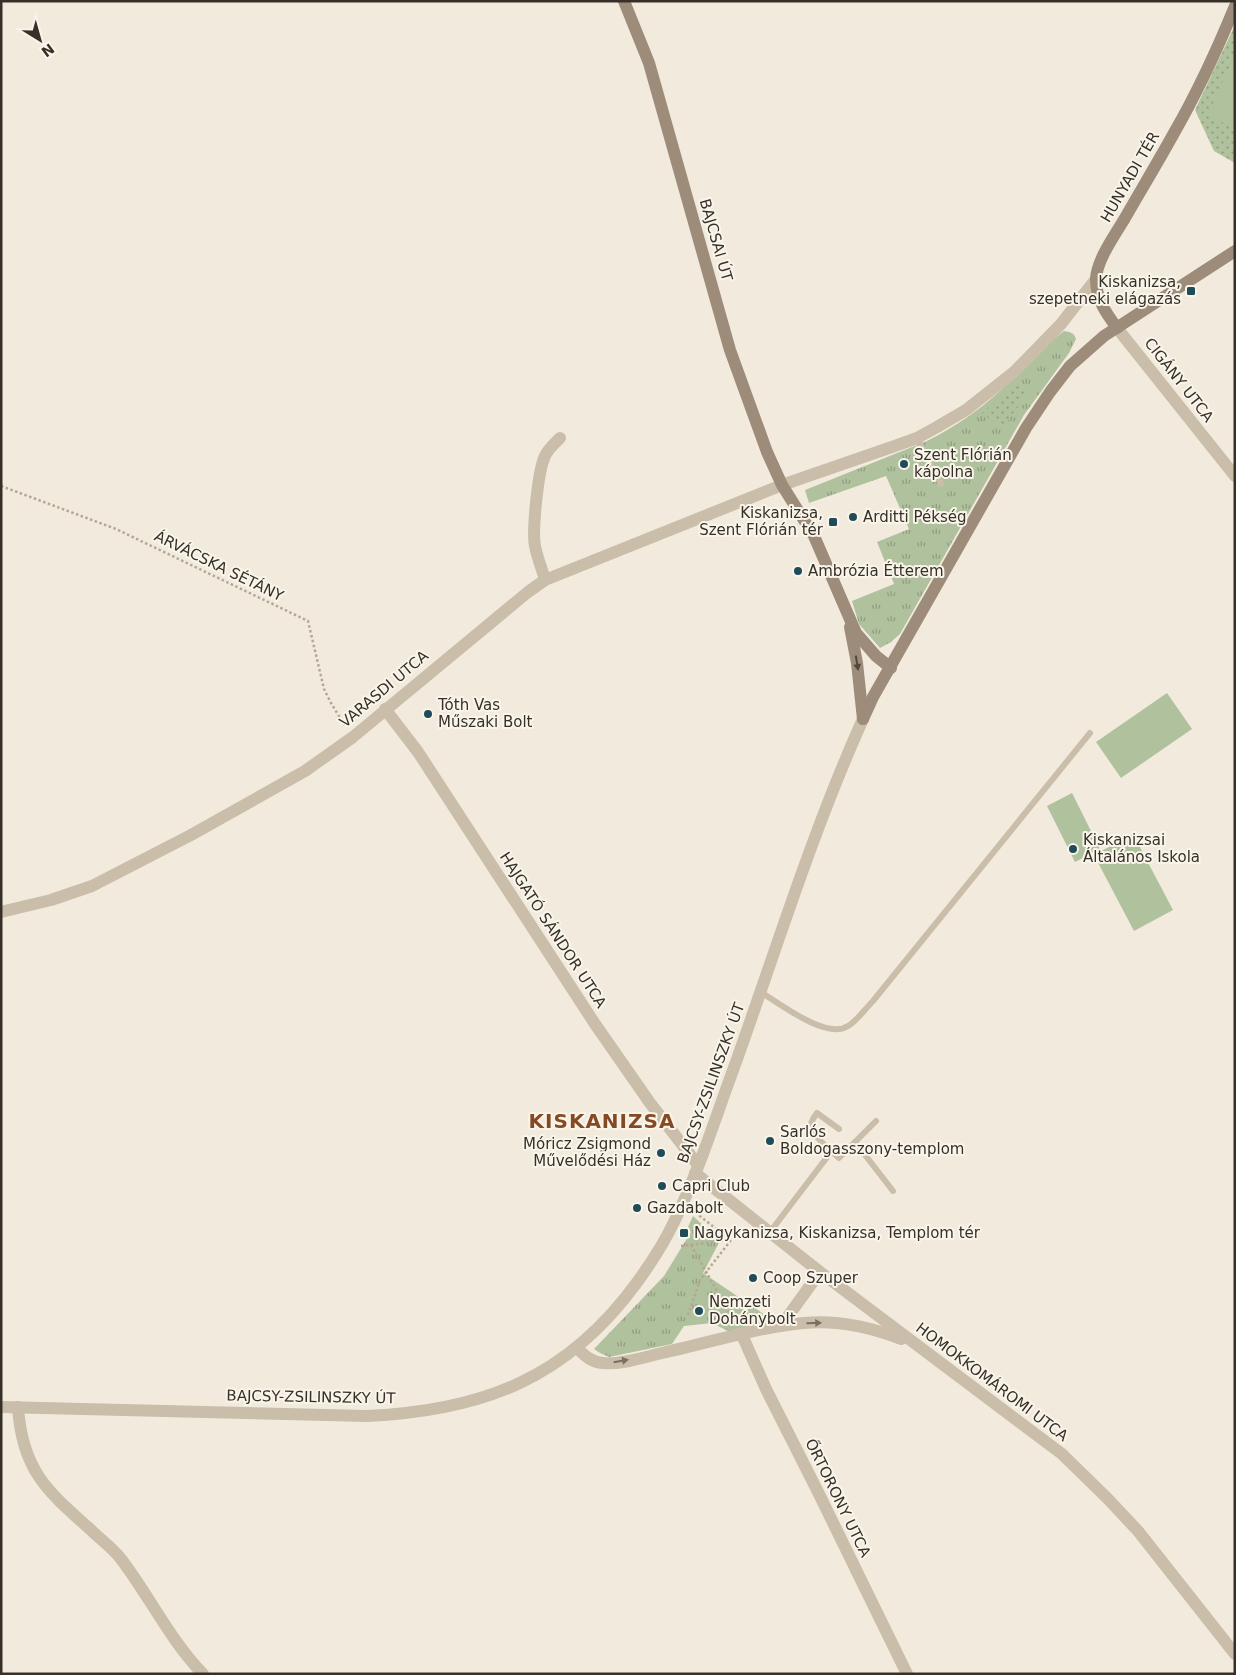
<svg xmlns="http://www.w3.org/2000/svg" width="1236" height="1675" font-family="'DejaVu Sans',sans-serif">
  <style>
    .grass { fill: url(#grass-tufts) }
    .park { fill: url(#park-dots) }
    .pitch { fill: #b0c19d }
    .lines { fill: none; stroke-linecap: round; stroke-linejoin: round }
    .path { stroke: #b6a794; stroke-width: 2.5; stroke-dasharray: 2.5 2.5; stroke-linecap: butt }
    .service { stroke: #cabda9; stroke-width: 6 }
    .minor { stroke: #cabda9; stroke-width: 12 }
    .tertiary { stroke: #cabda9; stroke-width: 12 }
    .secondary { stroke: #9e8c7b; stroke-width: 12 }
    .oneway { fill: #51473e }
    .oneway2 { fill: #796f63 }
    .poi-dot { fill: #1f4c58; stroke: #f9f5ea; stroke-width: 2 }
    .labels { text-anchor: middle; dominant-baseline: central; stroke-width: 4; stroke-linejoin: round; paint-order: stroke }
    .street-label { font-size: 15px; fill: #373029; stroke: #f9f5ea }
    .poi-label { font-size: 15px; fill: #373029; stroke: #f9f5ea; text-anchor: start }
    .district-label { font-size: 20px; font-weight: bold; letter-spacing: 1px; fill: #854924; stroke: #f9f5ea }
  </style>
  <defs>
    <pattern id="grass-tufts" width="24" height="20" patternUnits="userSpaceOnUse" patternTransform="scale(1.25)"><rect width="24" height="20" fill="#b0c19d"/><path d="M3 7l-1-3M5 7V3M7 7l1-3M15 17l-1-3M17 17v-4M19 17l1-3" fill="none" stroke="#909d80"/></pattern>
    <pattern id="park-dots" width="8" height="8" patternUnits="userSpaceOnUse" patternTransform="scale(1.25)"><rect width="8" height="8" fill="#b0c19d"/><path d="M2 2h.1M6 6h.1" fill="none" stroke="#909d80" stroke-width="1.8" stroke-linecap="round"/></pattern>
  </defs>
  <rect width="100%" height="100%" fill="#f2ebdd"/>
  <g class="grass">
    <path d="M1064,331C1071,332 1074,333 1076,339L1069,353L1024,415L900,634L891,642L880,648L859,624L852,601L894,584L877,542L909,529L886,476L809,503L805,490L927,441C953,428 978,411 1000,391C1021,372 1041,348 1064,331Z"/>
    <path d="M693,1216L720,1241L703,1273L774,1321L732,1333L712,1323L684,1326L672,1344L609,1357L600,1353L594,1349L664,1276L691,1232L688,1227Z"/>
  </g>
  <g class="park">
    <path d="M1235,25V163L1214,151L1195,110Z"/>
    <path d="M1016,384L1027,394L1002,429L982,413Z"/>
  </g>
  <g class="pitch">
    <path d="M1235,55V128L1207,116Z"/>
    <path d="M1167,693L1192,729L1121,778L1096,742Z"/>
    <path d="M1072,793L1100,849L1075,862L1047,806Z"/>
    <path d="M1133,834L1173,910L1134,931L1094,855Z"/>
  </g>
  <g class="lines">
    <g class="path">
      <path d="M1,486L116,529L308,621L324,689L331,703L345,726"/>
      <path d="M691,1245L735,1323"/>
      <path d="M681,1246L730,1240"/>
      <path d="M688,1315L700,1280L731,1240L693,1211"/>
    </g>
    <g class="service">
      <path d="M917,438L941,484"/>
      <path d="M761,992C780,1004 827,1040 848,1026C857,1021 865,1009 873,1001L1090,733"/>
      <path d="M839,1129L817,1113C814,1117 810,1122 811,1127C813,1136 832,1152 839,1158L876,1121"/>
      <path d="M855,1142L893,1191"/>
      <path d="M770,1232L831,1152"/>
    </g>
    <g class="minor">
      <path d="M1117,328L1235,476"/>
      <path d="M545,580C542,569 537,557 535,546C532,531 538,470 545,456C548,449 554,444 560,438"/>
      <path d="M385,709L418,752L595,1024L650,1103L698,1165"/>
      <path d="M1,912L51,900L92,886L191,835L305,771L353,737L528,592L545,580L782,485L892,447L917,438L937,427L966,410L1014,372L1061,324L1096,279"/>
      <path d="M695,1173L820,1272L1062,1454L1108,1499L1138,1531L1235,1654"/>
      <path d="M781,1326L820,1272"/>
      <path d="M742,1335L766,1389L817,1490L907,1674"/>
      <path d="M577,1348C585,1356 591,1362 603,1363C620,1365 645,1357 662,1353C708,1343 758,1327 804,1323C837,1320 870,1327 901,1339"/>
      <path d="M18,1407C22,1470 47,1491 91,1530C101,1540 113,1548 121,1559C150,1597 170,1640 203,1674"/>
    </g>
    <path class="tertiary" d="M1,1407L367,1416C483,1411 568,1378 638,1281C651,1263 664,1243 674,1222C699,1171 716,1116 736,1062C777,947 813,830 863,719"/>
    <g class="secondary">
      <path d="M624,1L649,63L730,350L767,452L782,485L814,536L856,633L876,656L891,668"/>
      <path d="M1117,328C1106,313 1096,299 1096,280C1096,261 1115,235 1125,218C1141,190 1158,162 1174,133C1197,93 1217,50 1235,6"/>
      <path d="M850,627L857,663L863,719"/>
      <path d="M863,719L873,697L1026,428L1050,392L1070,366L1104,336L1235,251"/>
    </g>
  </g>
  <defs><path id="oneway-solid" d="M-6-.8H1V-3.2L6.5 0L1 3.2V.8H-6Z" transform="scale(1.25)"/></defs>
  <use class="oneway" href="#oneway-solid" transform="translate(857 663) rotate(81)"/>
  <g class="oneway2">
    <use href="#oneway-solid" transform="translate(814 1323) rotate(-2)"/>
    <use href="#oneway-solid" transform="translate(621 1361) rotate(-10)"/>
  </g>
  <g class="poi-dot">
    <rect x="1186" y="286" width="10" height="10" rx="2.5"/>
    <circle cx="904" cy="464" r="5"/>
    <circle cx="853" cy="517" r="5"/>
    <rect x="828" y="517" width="10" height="10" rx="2.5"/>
    <circle cx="798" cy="571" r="5"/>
    <circle cx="428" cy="714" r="5"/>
    <circle cx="1073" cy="849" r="5"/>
    <circle cx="770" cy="1141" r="5"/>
    <circle cx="661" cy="1153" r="5"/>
    <circle cx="662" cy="1186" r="5"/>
    <circle cx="637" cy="1208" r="5"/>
    <rect x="679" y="1228" width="10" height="10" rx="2.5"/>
    <circle cx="753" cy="1278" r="5"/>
    <circle cx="699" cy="1311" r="5"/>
  </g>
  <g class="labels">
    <g class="street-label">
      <text transform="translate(1130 177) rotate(-60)">HUNYADI TÉR</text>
      <text transform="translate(716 240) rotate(74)">BAJCSAI ÚT</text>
      <text transform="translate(1179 380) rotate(52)">CIGÁNY UTCA</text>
      <text transform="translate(219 566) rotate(26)">ÁRVÁCSKA SÉTÁNY</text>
      <text transform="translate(384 689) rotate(-40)">VARASDI UTCA</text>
      <text transform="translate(553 930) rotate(57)">HAJGATÓ SÁNDOR UTCA</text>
      <text transform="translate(711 1083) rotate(-70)">BAJCSY-ZSILINSZKY ÚT</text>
      <text transform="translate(992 1382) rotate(37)">HOMOKKOMÁROMI UTCA</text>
      <text transform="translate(311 1397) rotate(1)">BAJCSY-ZSILINSZKY ÚT</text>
      <text transform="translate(838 1498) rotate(64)">ŐRTORONY UTCA</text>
    </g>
    <g class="poi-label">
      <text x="1181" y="282" text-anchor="end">Kiskanizsa,<tspan x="1181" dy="17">szepetneki elágazás</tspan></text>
      <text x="914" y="455">Szent Flórián<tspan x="914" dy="17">kápolna</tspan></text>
      <text x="823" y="513" text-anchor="end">Kiskanizsa,<tspan x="823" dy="17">Szent Flórián tér</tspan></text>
      <text x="863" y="517">Arditti Pékség</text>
      <text x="808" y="571">Ambrózia Étterem</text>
      <text x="438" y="705">Tóth Vas<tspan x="438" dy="17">Műszaki Bolt</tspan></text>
      <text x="1083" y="840">Kiskanizsai<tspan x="1083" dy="17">Általános Iskola</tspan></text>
      <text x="780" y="1132">Sarlós<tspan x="780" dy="17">Boldogasszony-templom</tspan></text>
      <text x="651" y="1144" text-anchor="end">Móricz Zsigmond<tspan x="651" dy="17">Művelődési Ház</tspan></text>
      <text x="672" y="1186">Capri Club</text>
      <text x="647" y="1208">Gazdabolt</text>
      <text x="694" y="1233">Nagykanizsa, Kiskanizsa, Templom tér</text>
      <text x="763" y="1278">Coop Szuper</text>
      <text x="709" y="1302">Nemzeti<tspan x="709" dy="17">Dohánybolt</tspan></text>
    </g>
    <g class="district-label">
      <text x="602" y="1121">KISKANIZSA</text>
    </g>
  </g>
  <rect width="1236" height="1675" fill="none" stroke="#373029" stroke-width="5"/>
  <g transform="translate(40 40) rotate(143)" stroke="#f9f5ea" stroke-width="4" paint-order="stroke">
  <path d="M0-4L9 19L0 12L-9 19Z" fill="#373029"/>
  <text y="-8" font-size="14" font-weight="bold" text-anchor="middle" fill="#373029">N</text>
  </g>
</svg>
